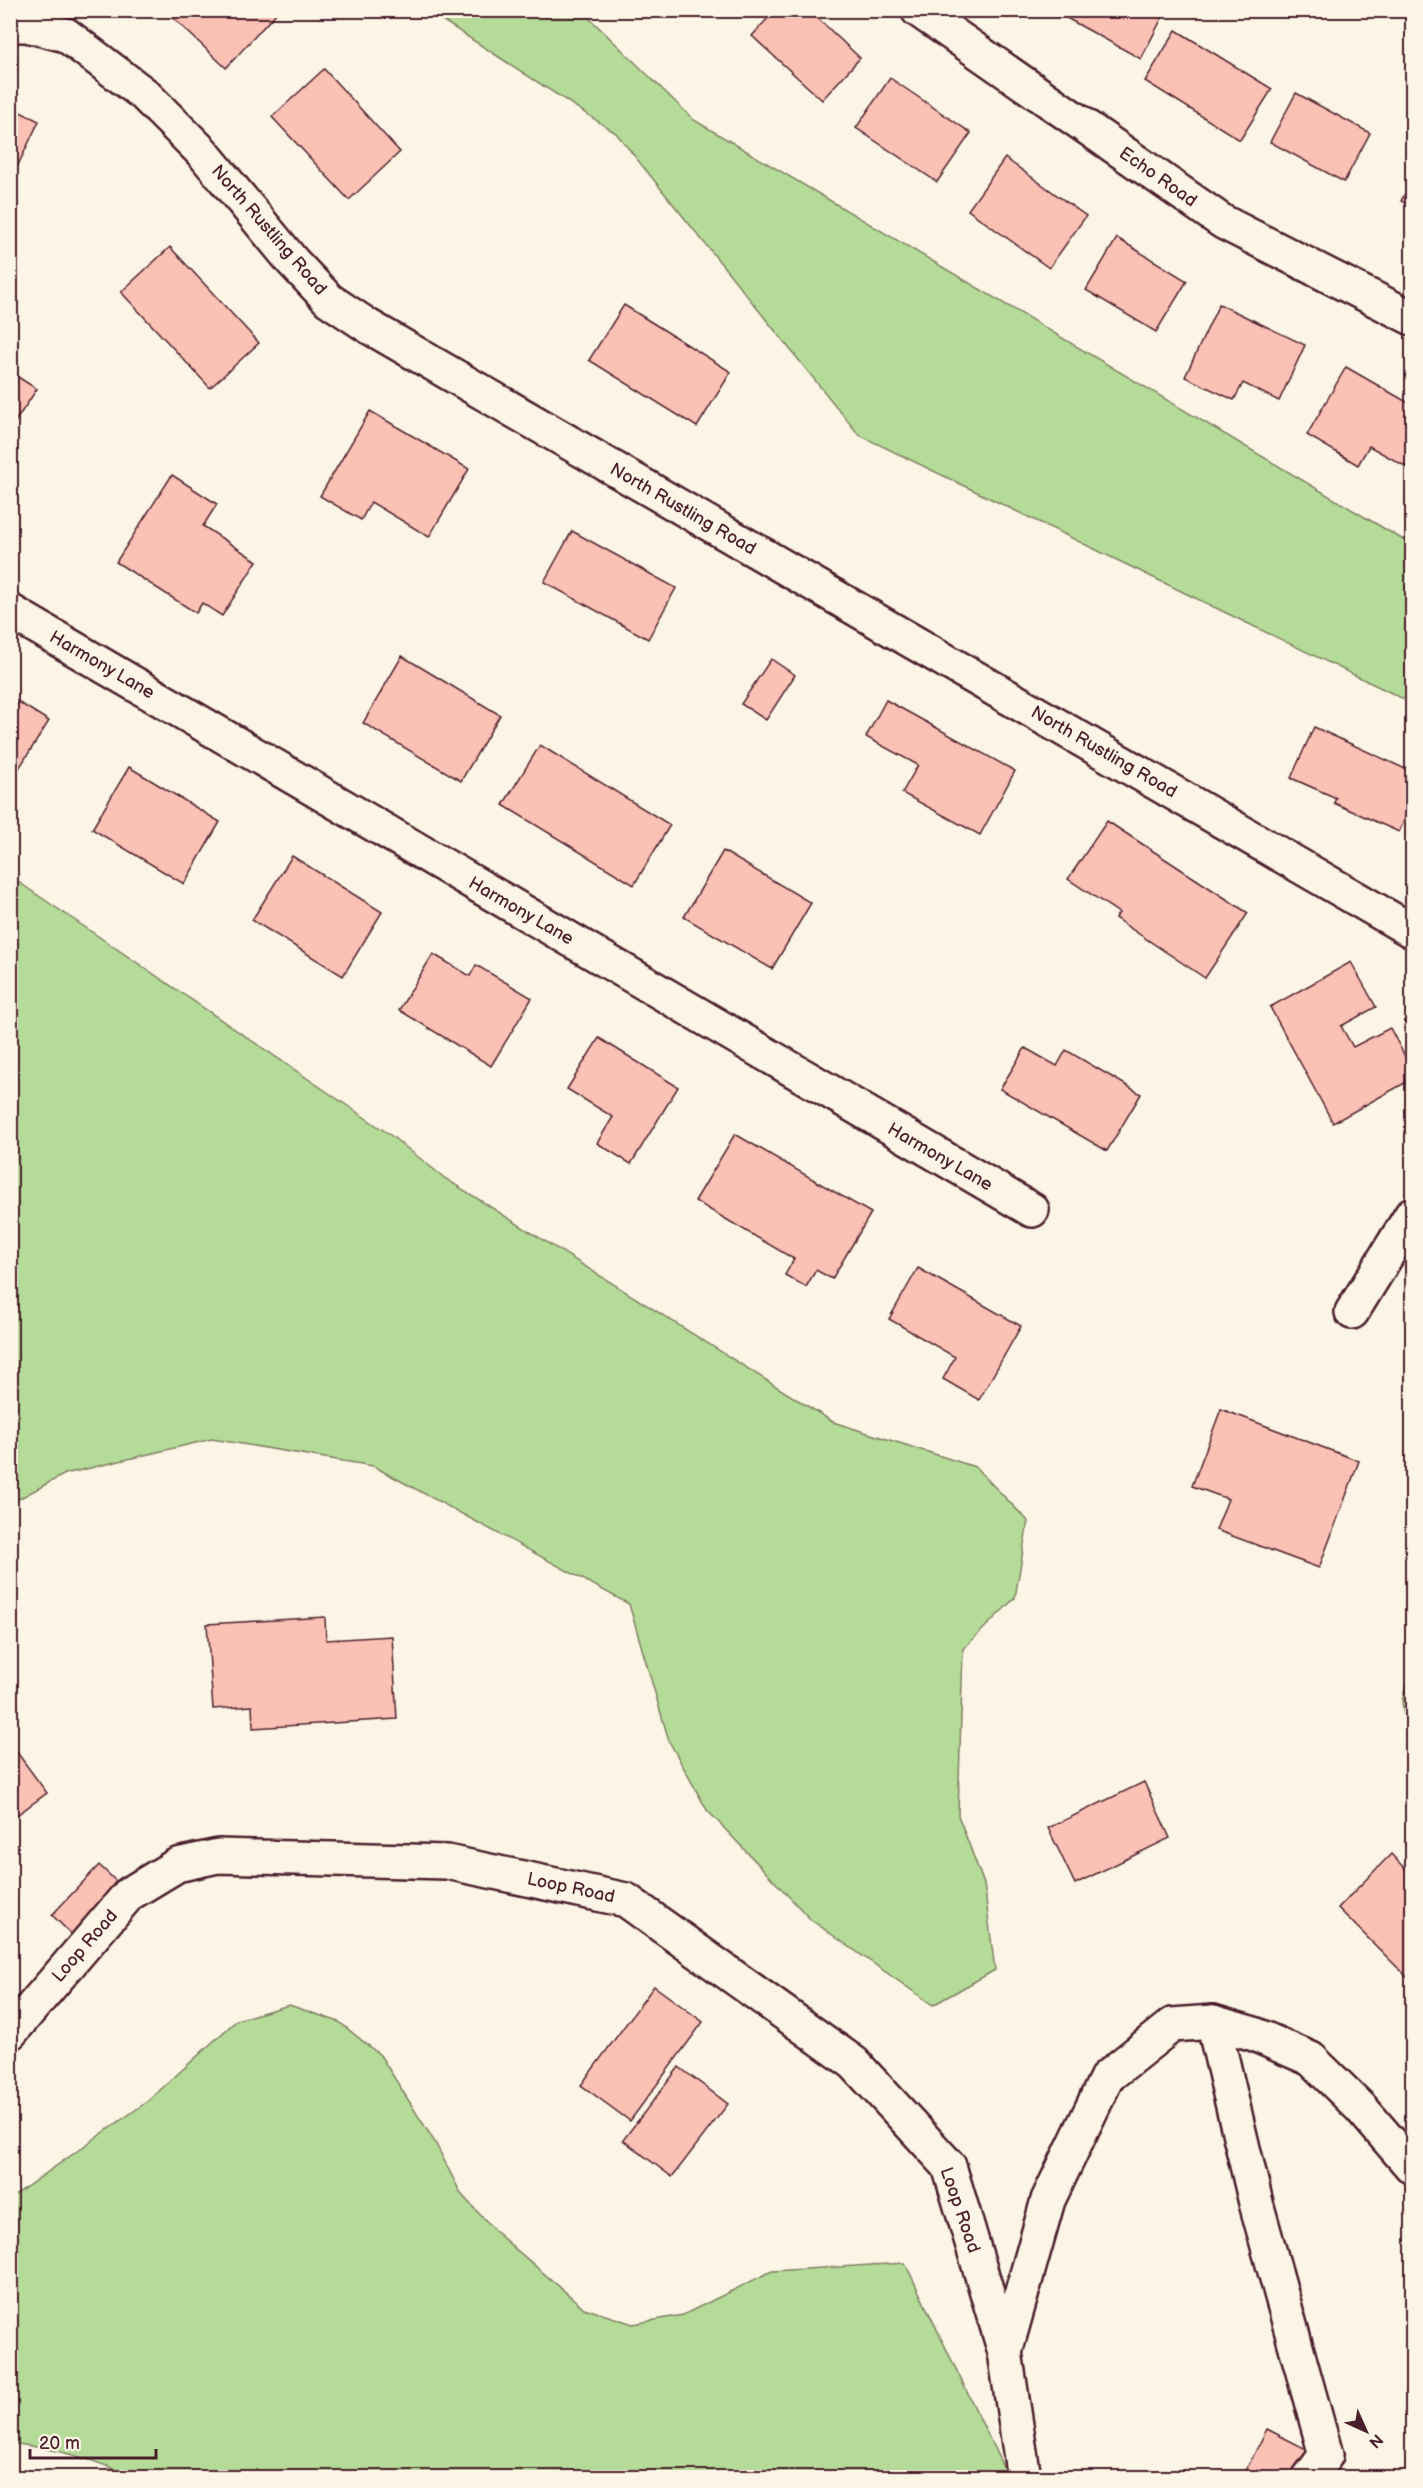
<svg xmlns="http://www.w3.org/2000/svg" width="1423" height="2488" font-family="'Balsamiq Sans',sans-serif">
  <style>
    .green { fill: #b4dc98; stroke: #7f7e62; stroke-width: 1.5 }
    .building { fill: #fcc1b5; stroke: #4a1f2b; stroke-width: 1.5 }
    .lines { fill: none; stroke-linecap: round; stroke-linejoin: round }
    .minor-casing { stroke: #4a1f2b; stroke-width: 38 }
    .minor { stroke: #fcf5e5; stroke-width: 33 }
    .labels { text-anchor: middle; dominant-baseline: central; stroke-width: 6; stroke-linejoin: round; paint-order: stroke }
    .street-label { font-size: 18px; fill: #4a1f2b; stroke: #fcf5e5 }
  </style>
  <rect width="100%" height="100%" fill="#fcf5e5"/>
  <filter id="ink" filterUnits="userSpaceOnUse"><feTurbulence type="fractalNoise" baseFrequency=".0167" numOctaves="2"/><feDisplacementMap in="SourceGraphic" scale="12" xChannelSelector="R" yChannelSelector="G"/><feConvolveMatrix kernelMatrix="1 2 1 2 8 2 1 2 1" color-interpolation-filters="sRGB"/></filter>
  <g filter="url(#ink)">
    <g class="green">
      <path d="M428,11H582L694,120L1412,545V703L859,435L616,133Z"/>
      <path d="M11,877L389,1134L446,1179L833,1422L975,1467L1028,1521L1015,1598L963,1649L958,1815L984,1884L995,1970L933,2005L811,1920L707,1810L669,1741L629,1604L373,1466L212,1439L65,1474L11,1503Z"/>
      <path d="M1412,1659V1771L1402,1702Z"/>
      <path d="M289,2005L339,2022L380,2055L436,2144L461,2194L497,2233L584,2308L633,2324L683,2315L772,2271L905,2263L1006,2473L1004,2477L133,2478C95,2458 53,2449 11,2443V2198L148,2101L237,2020Z"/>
    </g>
    <g class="building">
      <path d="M165,10H279L226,68Z"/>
      <path d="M775,10H809L860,58L822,100L752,36Z"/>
      <path d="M1052,10H1166L1141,59Z"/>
      <path d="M1176,30L1272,89L1240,140L1145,81Z"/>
      <path d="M324,69L400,152L349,200L272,117Z"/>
      <path d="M890,78L971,133L937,182L856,128Z"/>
      <path d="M1296,93L1370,133L1344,182L1270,142Z"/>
      <path d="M10,107L39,121L10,182Z"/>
      <path d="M1005,158L1086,216L1049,268L968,210Z"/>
      <path d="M1412,180V207L1401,201Z"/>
      <path d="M1117,238L1187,281L1156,332L1086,290Z"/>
      <path d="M170,247L259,343L210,388L121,292Z"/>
      <path d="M1219,304L1305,345L1279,401L1243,383L1234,400L1185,377Z"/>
      <path d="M624,305L731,372L697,427L589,360Z"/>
      <path d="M1346,367L1412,405V470L1369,446L1358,465L1307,435Z"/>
      <path d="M10,372L37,389L10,429Z"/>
      <path d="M370,411L469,469L429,537L371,502L361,520L320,496Z"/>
      <path d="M172,475L217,504L203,526L257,561L222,616L202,603L196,613L116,562Z"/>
      <path d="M572,531L676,588L648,639L544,582Z"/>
      <path d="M402,656L500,715L461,781L363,723Z"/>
      <path d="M771,659L795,675L766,720L741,704Z"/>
      <path d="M10,697L49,721L16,773L10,769Z"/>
      <path d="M886,700L1015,771L980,835L902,793L918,765L866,737Z"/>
      <path d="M1314,727L1412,772V802L1399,832L1334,803L1336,798L1291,778Z"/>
      <path d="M540,745L670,825L634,885L503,805Z"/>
      <path d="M129,767L220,822L184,884L92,829Z"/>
      <path d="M1107,821L1248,913L1205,978L1115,918L1119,913L1068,879Z"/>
      <path d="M723,851L811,903L772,969L684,917Z"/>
      <path d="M292,856L382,912L343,976L252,920Z"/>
      <path d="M433,954L470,976L476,965L532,998L491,1066L399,1010Z"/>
      <path d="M1351,962L1376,1007L1341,1026L1353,1047L1390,1028L1412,1070V1079L1333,1123L1270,1007Z"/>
      <path d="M599,1038L678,1087L631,1164L597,1143L613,1117L567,1089Z"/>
      <path d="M1025,1048L1057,1066L1066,1050L1141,1094L1107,1151L1000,1089Z"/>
      <path d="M735,1134L871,1213L832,1279L816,1270L806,1287L785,1275L794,1259L695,1201Z"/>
      <path d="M918,1268L1021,1326L979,1400L943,1379L955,1357L889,1319Z"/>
      <path d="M1221,1409L1359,1461L1319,1568L1216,1530L1228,1499L1192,1486Z"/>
      <path d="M325,1617L326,1640L392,1636L397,1719L253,1728L252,1706L213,1709L207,1624Z"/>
      <path d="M10,1743L47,1793L10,1820Z"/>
      <path d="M1144,1782L1170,1838L1075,1884L1048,1828Z"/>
      <path d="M1391,1854L1412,1876V1982L1338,1908Z"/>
      <path d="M99,1865L119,1884L71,1934L52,1915Z"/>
      <path d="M654,1986L703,2022L630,2121L581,2085Z"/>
      <path d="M679,2067L728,2104L672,2177L623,2140Z"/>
      <path d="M1267,2429L1308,2450L1294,2478H1242Z"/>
    </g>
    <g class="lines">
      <defs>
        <g id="minor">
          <path d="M918,10L1223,222L1412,318"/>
          <path d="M10,25H27L66,35L144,94L203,153L293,262L329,300L368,326L1412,931"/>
          <path d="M10,611L1032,1210"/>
          <path d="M1352,1312L1412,1214"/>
          <path d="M1213,2022L1256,2203L1326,2455L1309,2478"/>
          <path d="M10,2033L129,1894L177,1865L218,1856L447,1862L626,1900L854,2063L949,2166L1005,2352L1024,2478"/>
          <path d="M1005,2352L1048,2200L1107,2077L1172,2025L1213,2022L1254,2034L1311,2059L1361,2108L1412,2167"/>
        </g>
      </defs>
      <use href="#minor" class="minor-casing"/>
      <use href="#minor" class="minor"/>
    </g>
  </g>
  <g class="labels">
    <g class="street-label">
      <text transform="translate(1158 177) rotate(35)">Echo Road</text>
      <text transform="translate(269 230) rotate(49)">North Rustling Road</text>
      <text transform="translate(683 509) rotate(30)">North Rustling Road</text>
      <text transform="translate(102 665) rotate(30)">Harmony Lane</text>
      <text transform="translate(1104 752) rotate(30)">North Rustling Road</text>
      <text transform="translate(521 911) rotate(30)">Harmony Lane</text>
      <text transform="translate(940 1157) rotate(30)">Harmony Lane</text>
      <text transform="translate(571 1888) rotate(12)">Loop Road</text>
      <text transform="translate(85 1946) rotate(-49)">Loop Road</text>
      <text transform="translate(960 2210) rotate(71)">Loop Road</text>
    </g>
  </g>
  <rect width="1423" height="2488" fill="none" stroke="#fcf5e5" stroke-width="36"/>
  <rect x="18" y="18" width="1387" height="2452" fill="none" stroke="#4a1f2b" stroke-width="2" filter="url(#ink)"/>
  <g transform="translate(1366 2431) rotate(135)" stroke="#fcf5e5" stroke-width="4.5" paint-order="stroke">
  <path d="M0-4.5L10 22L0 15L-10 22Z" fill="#4a1f2b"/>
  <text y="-9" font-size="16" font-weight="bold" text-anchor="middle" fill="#4a1f2b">N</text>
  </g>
  <path d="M30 2449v9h126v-9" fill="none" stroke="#4a1f2b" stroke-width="3"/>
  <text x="39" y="2449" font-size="18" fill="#4a1f2b" stroke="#fcf5e5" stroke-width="4.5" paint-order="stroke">20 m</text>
</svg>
